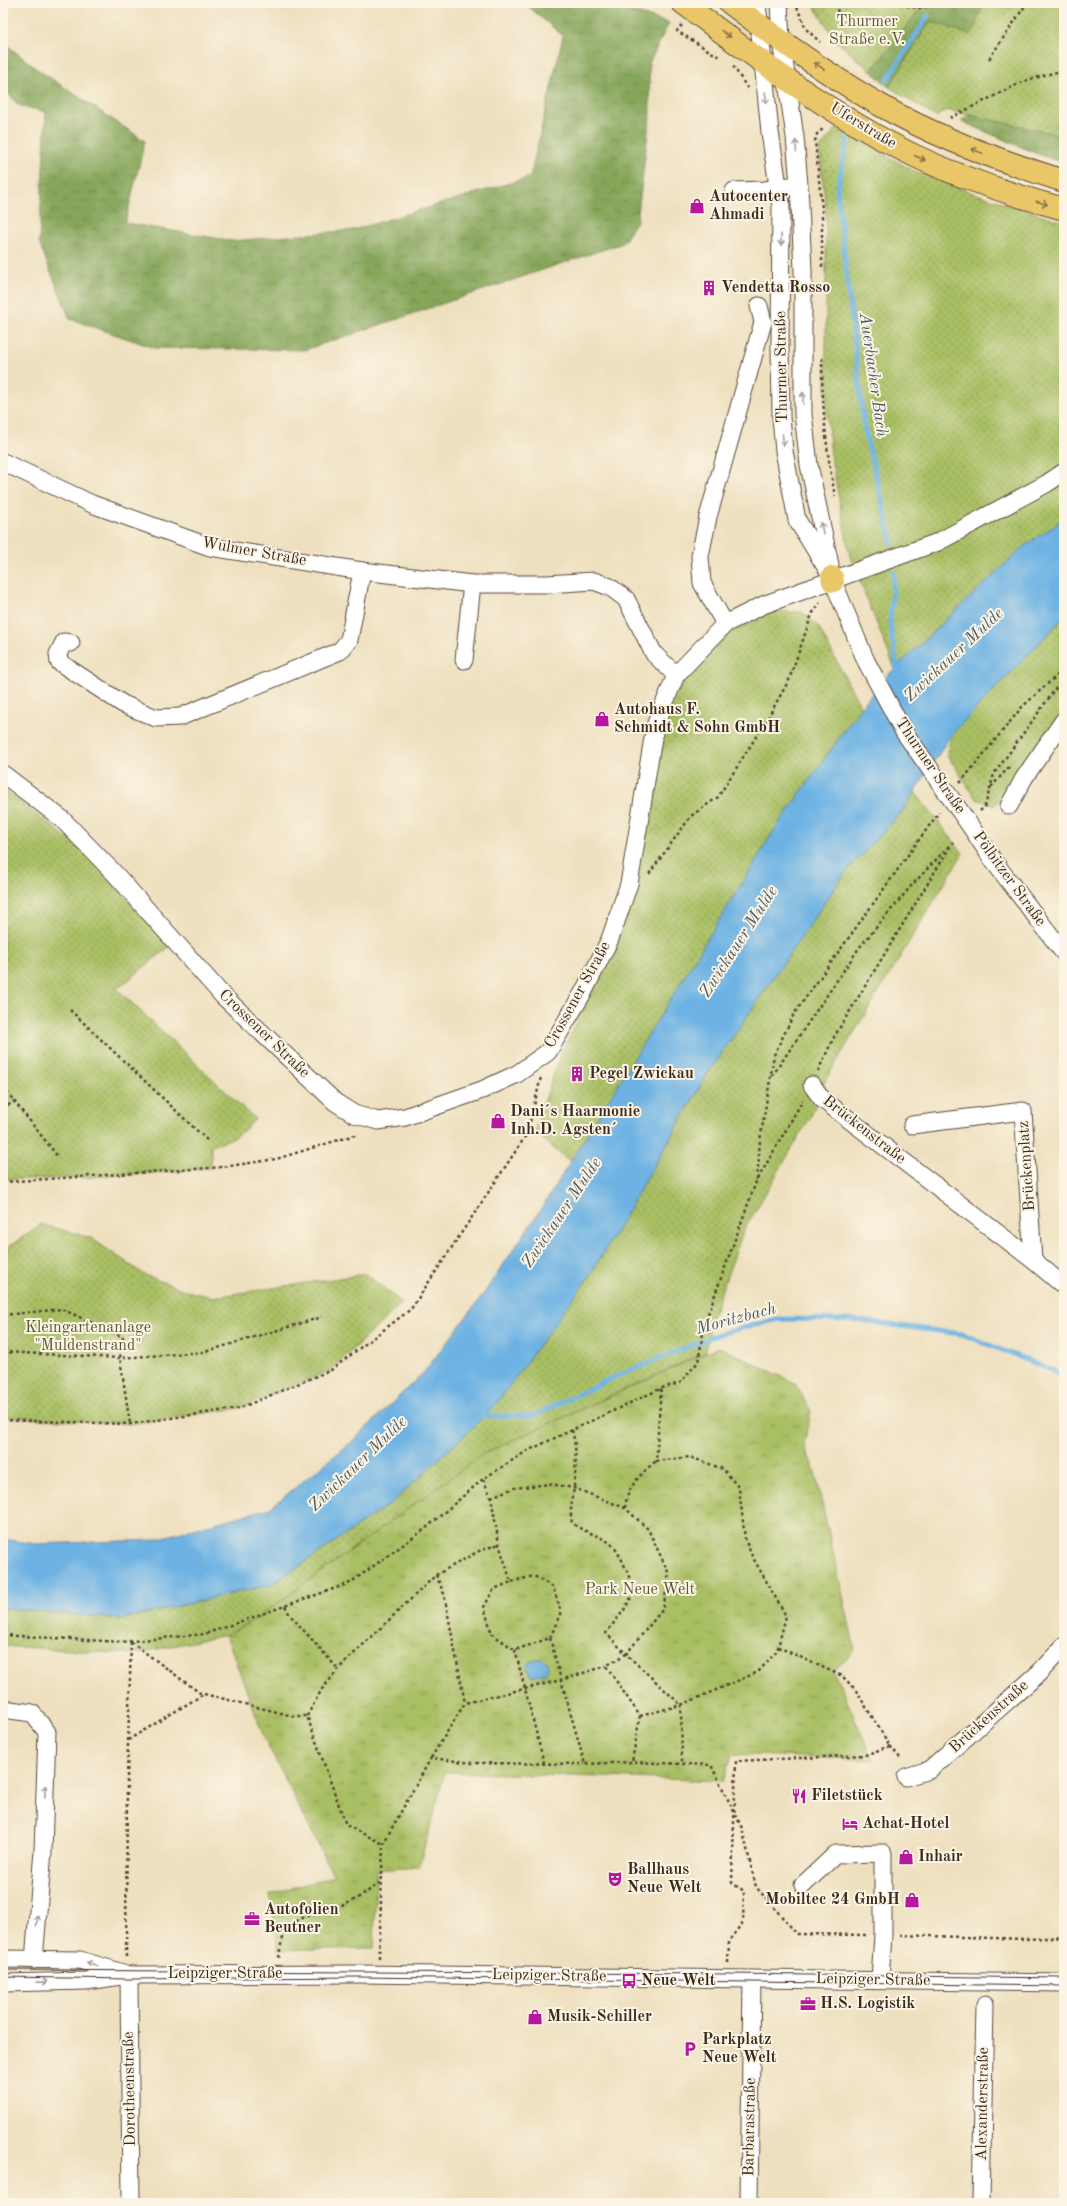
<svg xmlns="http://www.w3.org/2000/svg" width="1067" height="2206" font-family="'Old Standard TT',serif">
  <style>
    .grass { fill: url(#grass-dots); stroke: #727441 }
    .forest { fill: url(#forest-crowns); stroke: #60683c }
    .park { fill: url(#park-tufts); stroke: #727441 }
    .water { fill: #6db2e3; stroke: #546e80 }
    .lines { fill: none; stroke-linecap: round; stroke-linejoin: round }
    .stream { stroke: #6db2e3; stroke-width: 5 }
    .minor-casing { stroke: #564536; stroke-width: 19 }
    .major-casing { stroke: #564536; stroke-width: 24 }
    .path { stroke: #564536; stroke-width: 2.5; stroke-dasharray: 3 3; stroke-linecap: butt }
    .minor { stroke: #fff; stroke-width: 17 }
    .major { stroke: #e9c769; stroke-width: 22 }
    .tram { stroke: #3b2a1e; stroke-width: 1 }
    .minor-bridge-casing { stroke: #564536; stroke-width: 19; stroke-linecap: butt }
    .minor-bridge { stroke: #fff; stroke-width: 17 }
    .oneway { stroke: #897140 }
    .oneway2 { stroke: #a79f9a }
    .labels { text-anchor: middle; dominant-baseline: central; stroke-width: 4; stroke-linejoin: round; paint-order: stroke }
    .park-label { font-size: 16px; fill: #5c5733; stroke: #fcf5e5 }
    .street-label { font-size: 16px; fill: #3b2a1e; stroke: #fcf5e5 }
    .poi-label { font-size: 16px; font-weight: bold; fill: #3b2a1e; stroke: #fcf5e5; text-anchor: start }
    .water-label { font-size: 17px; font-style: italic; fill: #4c5a63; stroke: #fcf5e5 }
  </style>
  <defs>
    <pattern id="grass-dots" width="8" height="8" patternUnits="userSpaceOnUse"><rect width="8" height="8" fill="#a9bf64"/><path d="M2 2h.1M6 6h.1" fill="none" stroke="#8b9b52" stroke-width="1.8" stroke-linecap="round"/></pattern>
    <pattern id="forest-crowns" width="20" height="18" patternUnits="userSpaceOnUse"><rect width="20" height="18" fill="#86a65a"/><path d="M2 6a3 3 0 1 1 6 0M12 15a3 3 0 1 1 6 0" fill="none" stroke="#6f874a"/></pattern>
    <pattern id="park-tufts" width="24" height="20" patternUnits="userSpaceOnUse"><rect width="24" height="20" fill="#a9bf64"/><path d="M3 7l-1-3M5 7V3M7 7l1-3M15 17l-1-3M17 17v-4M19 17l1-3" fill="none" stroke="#8b9b52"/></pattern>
  </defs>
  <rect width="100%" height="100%" fill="#fcf5e5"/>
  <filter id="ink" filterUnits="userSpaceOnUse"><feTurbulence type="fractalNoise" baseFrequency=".025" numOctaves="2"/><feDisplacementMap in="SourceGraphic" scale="8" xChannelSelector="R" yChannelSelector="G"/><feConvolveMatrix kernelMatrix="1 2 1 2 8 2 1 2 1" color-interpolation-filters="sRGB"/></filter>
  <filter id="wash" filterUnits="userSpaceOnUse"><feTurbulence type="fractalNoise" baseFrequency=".012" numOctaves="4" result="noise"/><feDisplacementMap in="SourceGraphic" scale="16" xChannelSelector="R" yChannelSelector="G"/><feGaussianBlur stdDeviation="0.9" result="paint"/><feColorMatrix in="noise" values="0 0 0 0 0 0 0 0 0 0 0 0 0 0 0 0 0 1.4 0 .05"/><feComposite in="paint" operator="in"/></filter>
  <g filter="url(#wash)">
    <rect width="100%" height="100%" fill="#eee0bf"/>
    <g class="grass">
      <path d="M812,3H925L871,71L836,41Z"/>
      <path d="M984,3H1064V136L947,110L936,117L889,87L930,20L971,35Z"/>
      <path d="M837,128L912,170L973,193L1064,222V519L1023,547L895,669L850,557L831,457L826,402V209L819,149Z"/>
      <path d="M779,611L802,612L818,626L861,707L777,826L571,1162L534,1132L561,1053L617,942L660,732L683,680L701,657L727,635L763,616Z"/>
      <path d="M1064,617V718L994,806L976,799L947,755L951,735Z"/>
      <path d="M3,789L91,856L169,947L117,989L255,1119C243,1134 229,1141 211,1146V1168C142,1174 72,1180 3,1179Z"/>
      <path d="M914,791L963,853L826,1079L811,1116L743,1232L710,1323L706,1352L485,1453L256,1619L226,1635L133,1654L3,1646V1608L122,1619L273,1584L388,1505L591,1274L709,1072L844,874L903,810Z"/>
      <path d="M41,1224L91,1238L145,1275L187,1291L213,1297L366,1274L402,1303L331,1370L240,1408L130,1424L3,1417V1251Z"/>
    </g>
    <g class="forest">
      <path d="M524,3H605L669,23L649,63L650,116L637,221L623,243L305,350L155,348L70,319L39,243L46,112L18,105L3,87V42L37,69L145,141L125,223L233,241L353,230L530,177L563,36Z"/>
      <path d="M925,3H984L971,35L930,21L889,87L871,71Z"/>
      <path d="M969,115L1064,136V163L1035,153L961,121Z"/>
    </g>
    <path class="park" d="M719,1347L795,1383L811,1411L804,1444L815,1472L855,1649L834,1671L873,1760L732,1754L723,1781L445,1772L419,1867L376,1870L374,1948L278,1950L270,1894L334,1876L265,1740L226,1635L256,1619L485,1453Z"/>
    <g class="water">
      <path d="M1064,519V617L951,735L903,810L844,874L705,1078L591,1274L493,1408L394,1501L273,1584L122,1619L3,1608V1539L36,1544L153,1540L270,1508L353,1441L425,1371L483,1295L545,1203L777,826L861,707L891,672L1023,547Z"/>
      <path d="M541,1658L546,1661L548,1667L546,1672L534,1676L529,1674L527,1666L529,1662Z"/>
    </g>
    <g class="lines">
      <g class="stream">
        <path d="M887,80L928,16"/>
        <path d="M848,137L837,190L864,426L892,543"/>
        <path d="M894,572L890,624L898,673"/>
        <path d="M477,1416H533L612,1378L719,1334L778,1319L853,1320L962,1334L1064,1375"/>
      </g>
    </g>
  </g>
  <g filter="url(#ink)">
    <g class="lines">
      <defs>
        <g id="minor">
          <path d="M757,3L770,132L781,206L780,346L781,417L784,451L797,520L832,577"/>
          <path d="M779,3L781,40L795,137L799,185L803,270V414L809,465L830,565"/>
          <path d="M734,191L765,190L790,186"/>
          <path d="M3,462L92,504L210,547L362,571L472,584H547L594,581L610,587L626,599L654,654L676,675"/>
          <path d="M833,581L866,661"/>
          <path d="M725,624L702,583L700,556L708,517L763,322L759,306"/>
          <path d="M71,643L64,642L58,654L59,662L123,704L156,718L180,717L340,651L349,640L362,571"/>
          <path d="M464,660L472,584"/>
          <path d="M3,774L62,819L117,876L223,996L335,1102L354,1114L378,1121L405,1117L482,1090L517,1074L548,1052L584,991L610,939L629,884L655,726L676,675L725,624L763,605L938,542L1046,484L1064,472"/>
          <path d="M1009,806L1024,778L1064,720"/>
          <path d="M969,824L995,863L1064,953"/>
          <path d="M812,1085L822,1099L1033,1260L1064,1286"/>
          <path d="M912,1125L1023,1111L1033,1260"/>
          <path d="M3,1709L32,1713L47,1732L43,1851L34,1960"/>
          <path d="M906,1777L929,1770L1038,1674L1064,1646"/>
          <path d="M803,1885L836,1854L883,1853V1935L880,1980"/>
          <path d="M3,1959L80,1960L123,1973"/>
          <path d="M129,1975L131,2203"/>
          <path d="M3,1983L86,1981L129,1975L359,1974L1064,1983"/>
          <path d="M749,2203L752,1979"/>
          <path d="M981,2203L985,2005"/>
        </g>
        <g id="major">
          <path d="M683,3C753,56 834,117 913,155C961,178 1012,195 1064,209"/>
          <path d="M730,3C780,41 832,78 887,109C943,140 1003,162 1064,181"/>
          <path d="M832,577L833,581"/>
        </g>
      </defs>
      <use href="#minor" class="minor-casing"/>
      <use href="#major" class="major-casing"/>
      <g class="path">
        <path d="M895,3L917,8L958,3"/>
        <path d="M797,7L806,29L820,42"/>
        <path d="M836,18L839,3"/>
        <path d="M682,25L677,31L721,58"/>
        <path d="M989,59L1027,3"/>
        <path d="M733,66L748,89"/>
        <path d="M950,118L1024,81L1064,70"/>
        <path d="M822,267V209L815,141L817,134L824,128"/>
        <path d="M822,358C822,405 826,450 835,496"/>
        <path d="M960,783L1022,707L1064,669"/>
        <path d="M991,787L1009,767"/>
        <path d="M980,811L985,806L994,774L1064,677"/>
        <path d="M649,874L691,816L718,797L766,721L789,680L812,614L820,603"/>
        <path d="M70,1010L209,1142"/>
        <path d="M818,1071L834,1037L953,842"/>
        <path d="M772,1076L859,948L911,886L949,846"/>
        <path d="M3,1087L59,1158"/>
        <path d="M3,1109L14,1101"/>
        <path d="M757,1180L760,1141L774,1055L794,1014L939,812"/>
        <path d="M3,1182L223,1167L276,1159L358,1134"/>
        <path d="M3,1315L62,1309L123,1337L120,1358L130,1424"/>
        <path d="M3,1352L120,1358L204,1352L322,1317"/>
        <path d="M3,1420L130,1424L240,1408L331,1370L411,1309L527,1134L541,1077"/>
        <path d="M572,1430C577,1449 576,1466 574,1486C573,1501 569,1507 572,1523C584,1532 595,1534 607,1541C620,1548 630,1579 634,1592L624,1610L606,1633L626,1654L606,1666L640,1716L632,1762"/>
        <path d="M483,1479L491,1497L499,1544L511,1582L494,1589L484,1607L492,1634L515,1650L550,1638L561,1612L553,1587L534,1576L511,1582"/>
        <path d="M491,1497L514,1488L550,1484L574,1488L625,1508L648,1529L669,1574L663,1609L626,1654L681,1705L758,1672L777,1651L786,1616L752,1556L745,1539L739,1488L723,1469L690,1457L656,1461L661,1388"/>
        <path d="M625,1508C627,1486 641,1474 656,1461"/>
        <path d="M436,1575L444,1594L465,1703"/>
        <path d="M285,1606L290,1615L338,1669"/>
        <path d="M3,1635L121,1642L205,1634L350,1583L425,1529L483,1479L527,1451L662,1388L680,1383L698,1362L705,1322L756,1182L803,1100"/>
        <path d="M550,1638L561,1680L606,1666"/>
        <path d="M131,1642L200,1693L293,1716H307L346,1825L383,1844"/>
        <path d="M778,1647L842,1676L855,1689L890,1746L902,1760"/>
        <path d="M515,1650L544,1763"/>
        <path d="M307,1716L322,1689L343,1664L436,1575L479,1551L499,1544"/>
        <path d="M640,1716L681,1705L682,1763"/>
        <path d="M128,1740L204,1694"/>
        <path d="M431,1758L465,1703L561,1680L585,1764L632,1762L711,1765L742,1828L756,1887L797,1934L867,1935"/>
        <path d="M900,1935L1025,1939L1064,1937"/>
        <path d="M126,1957L127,1778L131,1642"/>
        <path d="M279,1958C283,1910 310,1920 344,1905C357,1899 369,1891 381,1882"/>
        <path d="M379,1958L383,1844L431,1758L473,1763L585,1764"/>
        <path d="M728,1963L729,1941L743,1922L744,1891L732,1883L736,1761L865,1755L890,1746"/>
      </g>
      <use href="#minor" class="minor"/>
      <use href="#major" class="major"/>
      <g class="tram">
        <path d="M3,1970L728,1974L1064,1978"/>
        <path d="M3,1977L129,1979L359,1977L1064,1986"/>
      </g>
      <defs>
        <path id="minor-bridge" d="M866,661L904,732L969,824"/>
      </defs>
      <use href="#minor-bridge" class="minor-bridge-casing"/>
      <use href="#minor-bridge" class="minor-bridge"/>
    </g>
    <defs><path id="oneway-shaft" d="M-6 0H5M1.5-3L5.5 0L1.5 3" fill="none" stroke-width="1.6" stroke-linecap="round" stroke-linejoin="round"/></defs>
    <g class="oneway">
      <use href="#oneway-shaft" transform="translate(726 34) rotate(36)"/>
      <use href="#oneway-shaft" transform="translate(819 66) rotate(-146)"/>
      <use href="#oneway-shaft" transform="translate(977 151) rotate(-158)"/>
      <use href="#oneway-shaft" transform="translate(920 158) rotate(24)"/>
      <use href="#oneway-shaft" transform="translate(1042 203) rotate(17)"/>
    </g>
    <g class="oneway2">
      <use href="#oneway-shaft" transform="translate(766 98) rotate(83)"/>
      <use href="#oneway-shaft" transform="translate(796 146) rotate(-94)"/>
      <use href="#oneway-shaft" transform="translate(781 240) rotate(90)"/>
      <use href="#oneway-shaft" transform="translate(803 398) rotate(-91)"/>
      <use href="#oneway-shaft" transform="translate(783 440) rotate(85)"/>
      <use href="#oneway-shaft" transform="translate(822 528) rotate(-101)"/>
      <use href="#oneway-shaft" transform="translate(45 1791) rotate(-88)"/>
      <use href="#oneway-shaft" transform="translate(37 1921) rotate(-85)"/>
      <use href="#oneway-shaft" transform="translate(92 1964) rotate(-163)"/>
      <use href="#oneway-shaft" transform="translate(42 1982) rotate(-1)"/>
    </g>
  </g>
  <defs>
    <symbol id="shop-bare" viewBox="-9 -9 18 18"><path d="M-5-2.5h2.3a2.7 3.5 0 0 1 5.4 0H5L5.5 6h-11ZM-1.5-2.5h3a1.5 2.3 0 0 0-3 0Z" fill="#b5179e" stroke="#fcf5e5" stroke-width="2.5" paint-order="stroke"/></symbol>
    <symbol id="building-bare" viewBox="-9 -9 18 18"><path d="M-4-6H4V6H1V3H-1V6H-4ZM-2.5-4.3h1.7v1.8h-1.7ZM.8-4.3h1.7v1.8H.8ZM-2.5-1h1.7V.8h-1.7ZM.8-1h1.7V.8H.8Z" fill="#b5179e" stroke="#fcf5e5" stroke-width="2.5" paint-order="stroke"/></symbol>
    <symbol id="restaurant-bare" viewBox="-9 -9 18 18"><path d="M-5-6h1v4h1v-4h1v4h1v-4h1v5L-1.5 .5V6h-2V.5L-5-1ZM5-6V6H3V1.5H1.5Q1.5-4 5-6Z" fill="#b5179e" stroke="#fcf5e5" stroke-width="2.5" paint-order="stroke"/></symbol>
    <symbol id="hotel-bare" viewBox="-9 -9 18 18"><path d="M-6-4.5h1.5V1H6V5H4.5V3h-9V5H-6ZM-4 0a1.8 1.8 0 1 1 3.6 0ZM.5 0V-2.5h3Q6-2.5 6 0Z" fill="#b5179e" stroke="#fcf5e5" stroke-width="2.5" paint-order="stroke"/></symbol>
    <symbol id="theatre-bare" viewBox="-9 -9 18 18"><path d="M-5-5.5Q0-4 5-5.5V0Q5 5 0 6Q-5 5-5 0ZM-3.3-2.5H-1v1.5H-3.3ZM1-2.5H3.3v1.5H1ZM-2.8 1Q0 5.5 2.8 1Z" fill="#b5179e" stroke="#fcf5e5" stroke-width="2.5" paint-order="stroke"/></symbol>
    <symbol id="office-bare" viewBox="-9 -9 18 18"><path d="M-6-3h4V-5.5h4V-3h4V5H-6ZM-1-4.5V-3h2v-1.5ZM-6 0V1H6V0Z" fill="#b5179e" stroke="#fcf5e5" stroke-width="2.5" paint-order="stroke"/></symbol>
    <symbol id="bus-bare" viewBox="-9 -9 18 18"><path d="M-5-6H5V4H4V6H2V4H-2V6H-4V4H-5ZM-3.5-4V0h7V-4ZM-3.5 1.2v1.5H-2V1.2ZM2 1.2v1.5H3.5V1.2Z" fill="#b5179e" stroke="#fcf5e5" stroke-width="2.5" paint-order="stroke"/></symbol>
    <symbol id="parking-bare" viewBox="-9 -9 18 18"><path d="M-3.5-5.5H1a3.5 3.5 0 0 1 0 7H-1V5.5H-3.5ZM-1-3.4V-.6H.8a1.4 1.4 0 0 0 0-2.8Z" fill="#b5179e" stroke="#fcf5e5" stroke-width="2.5" paint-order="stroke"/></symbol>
  </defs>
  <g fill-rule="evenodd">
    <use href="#shop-bare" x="686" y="195" width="22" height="22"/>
    <use href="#building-bare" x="698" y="277" width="22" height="22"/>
    <use href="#shop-bare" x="591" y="708" width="22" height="22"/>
    <use href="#building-bare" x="566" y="1063" width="22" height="22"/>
    <use href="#shop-bare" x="487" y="1110" width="22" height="22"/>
    <use href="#restaurant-bare" x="788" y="1785" width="22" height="22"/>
    <use href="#hotel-bare" x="839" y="1813" width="22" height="22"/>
    <use href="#shop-bare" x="895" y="1846" width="22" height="22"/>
    <use href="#theatre-bare" x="604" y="1868" width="22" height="22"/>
    <use href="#shop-bare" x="901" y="1889" width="22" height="22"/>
    <use href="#office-bare" x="241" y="1908" width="22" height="22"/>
    <use href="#bus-bare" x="618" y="1970" width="22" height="22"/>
    <use href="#office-bare" x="797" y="1993" width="22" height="22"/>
    <use href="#shop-bare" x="524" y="2006" width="22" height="22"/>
    <use href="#parking-bare" x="679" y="2038" width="22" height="22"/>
  </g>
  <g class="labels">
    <g class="park-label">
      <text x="867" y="22">Thurmer<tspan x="867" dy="18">Straße e.V.</tspan></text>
      <text x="88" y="1328">Kleingartenanlage<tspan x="88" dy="18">"Muldenstrand"</tspan></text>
      <text x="640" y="1590">Park Neue Welt</text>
    </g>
    <g class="street-label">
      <text transform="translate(863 126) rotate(31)">Uferstraße</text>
      <text transform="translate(782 367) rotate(-91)">Thurmer Straße</text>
      <text transform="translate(254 552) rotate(10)">Wulmer Straße</text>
      <text transform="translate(930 766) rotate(56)">Thurmer Straße</text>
      <text transform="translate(1009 879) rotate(54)">Pölbitzer Straße</text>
      <text transform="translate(578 995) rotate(-61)">Crossener Straße</text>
      <text transform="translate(264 1034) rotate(44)">Crossener Straße</text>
      <text transform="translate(864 1130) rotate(38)">Brückenstraße</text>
      <text transform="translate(1027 1166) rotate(-94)">Brückenplatz</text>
      <text transform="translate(989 1717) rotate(-42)">Brückenstraße</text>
      <text x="225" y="1974">Leipziger Straße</text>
      <text transform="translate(549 1976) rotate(1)">Leipziger Straße</text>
      <text transform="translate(873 1980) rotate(1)">Leipziger Straße</text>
      <text transform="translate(130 2089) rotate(-91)">Dorotheenstraße</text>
      <text transform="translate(983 2104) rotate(-89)">Alexanderstraße</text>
      <text transform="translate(750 2127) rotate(-89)">Barbarastraße</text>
    </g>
    <g class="poi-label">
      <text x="709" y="197">Autocenter<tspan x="709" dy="18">Ahmadi</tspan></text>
      <text x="721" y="288">Vendetta Rosso</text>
      <text x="614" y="710">Autohaus F.<tspan x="614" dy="18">Schmidt &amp; Sohn GmbH</tspan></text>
      <text x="589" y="1074">Pegel Zwickau</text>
      <text x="510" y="1112">Dani´s Haarmonie<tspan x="510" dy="18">Inh.D. Agsten´</tspan></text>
      <text x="811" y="1796">Filetstück</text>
      <text x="862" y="1824">Achat-Hotel</text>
      <text x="918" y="1857">Inhair</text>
      <text x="627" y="1870">Ballhaus<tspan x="627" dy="18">Neue Welt</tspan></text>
      <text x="900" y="1900" text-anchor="end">Mobiltec 24 GmbH</text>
      <text x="264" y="1910">Autofolien<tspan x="264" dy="18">Beutner</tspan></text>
      <text x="641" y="1981">Neue Welt</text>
      <text x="820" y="2004">H.S. Logistik</text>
      <text x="547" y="2017">Musik-Schiller</text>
      <text x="702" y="2040">Parkplatz<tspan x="702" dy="18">Neue Welt</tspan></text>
    </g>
    <g class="water-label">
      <text transform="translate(873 375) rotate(82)">Auerbacher Bach</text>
      <text transform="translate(954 655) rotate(-43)">Zwickauer Mulde</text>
      <text transform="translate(739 942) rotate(-57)">Zwickauer Mulde</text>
      <text transform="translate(562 1213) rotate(-56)">Zwickauer Mulde</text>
      <text transform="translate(736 1319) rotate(-15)">Moritzbach</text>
      <text transform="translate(358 1464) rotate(-44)">Zwickauer Mulde</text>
    </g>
  </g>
  <rect width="1067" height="2206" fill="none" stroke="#fcf5e5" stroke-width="16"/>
</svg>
